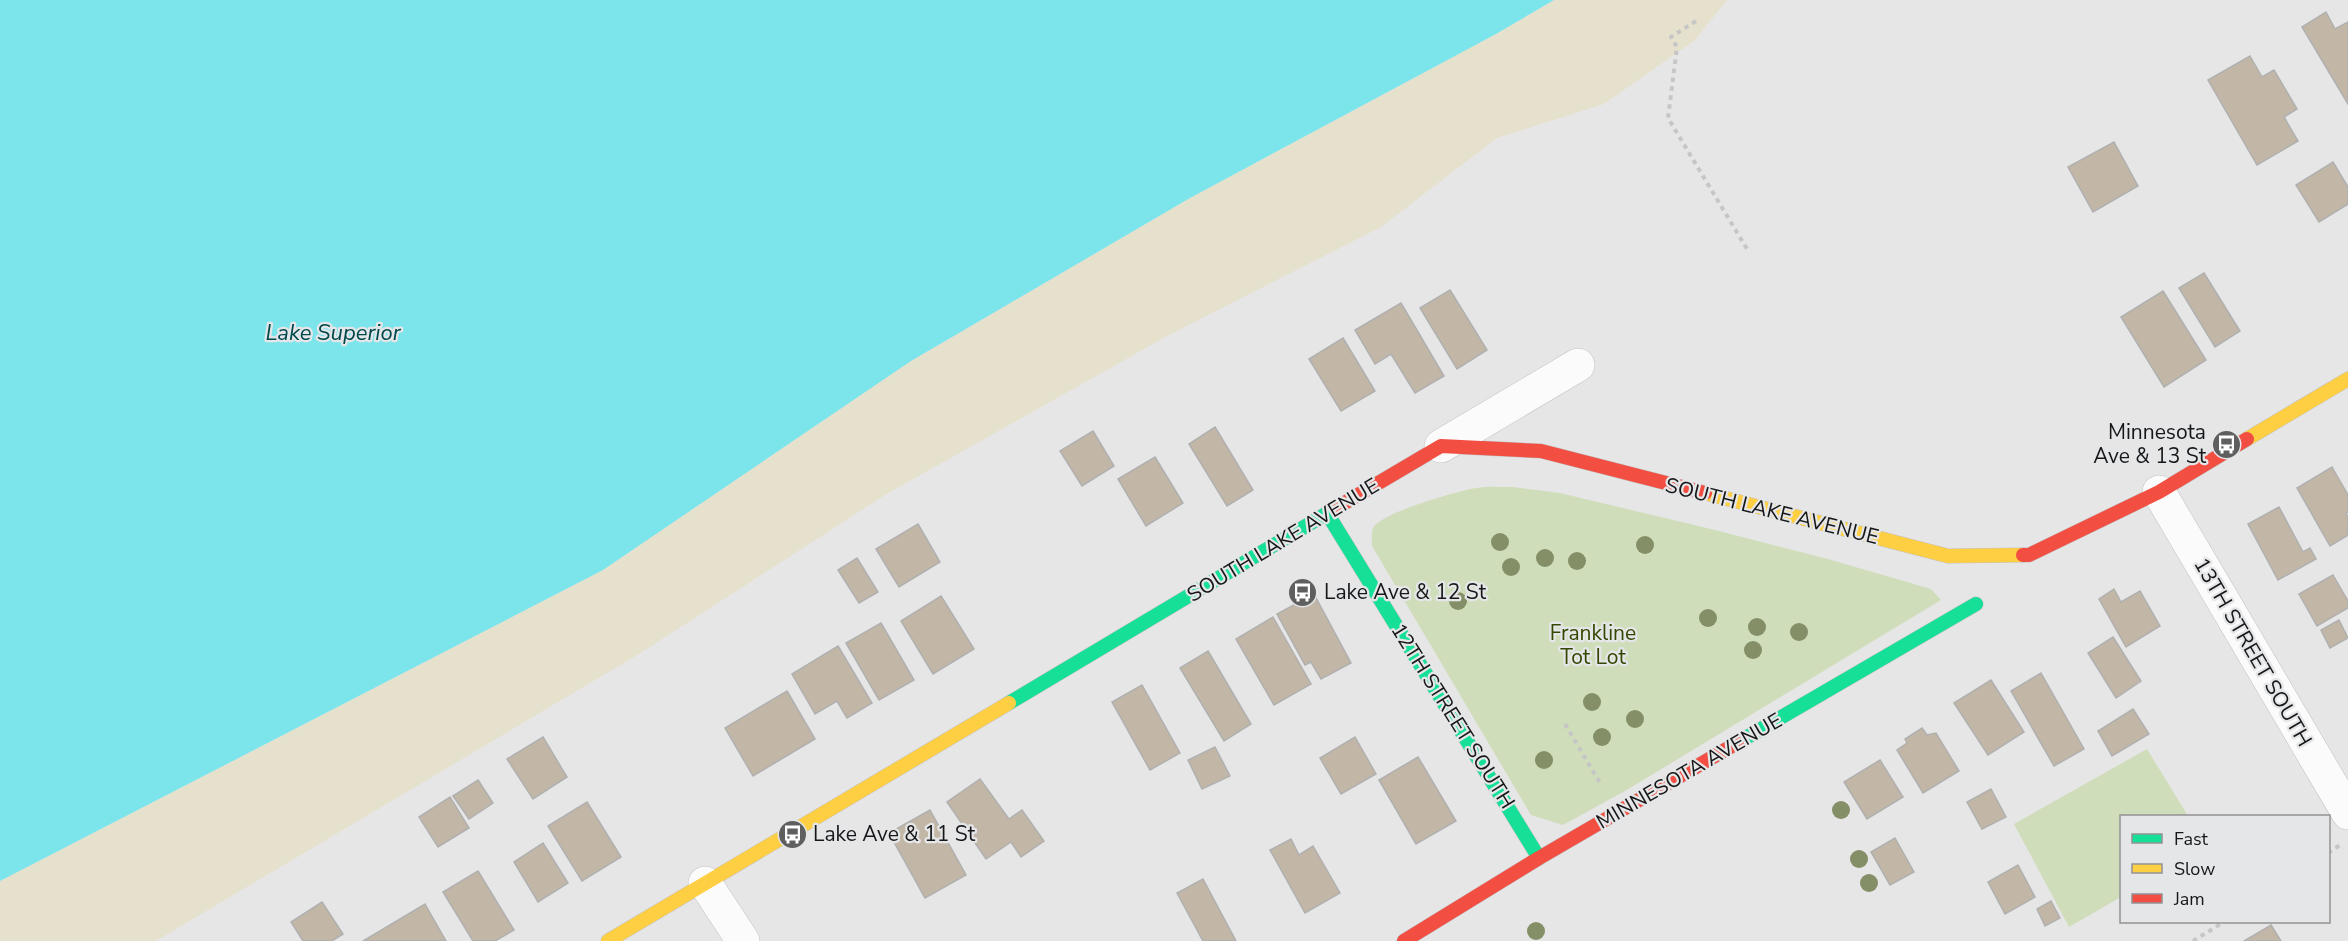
<svg xmlns="http://www.w3.org/2000/svg" width="2348" height="941" font-family="'Nunito Sans',sans-serif">
  <style>
    .green { fill: #cfddba }
    .sand { fill: #e6e1cd }
    .water { fill: #7ce5ec }
    .building { fill: #c2b7a6; stroke: #b0b0b0; stroke-width: 1.5 }
    .lines { fill: none; stroke-linecap: round; stroke-linejoin: round }
    .street-casing { stroke: #c2c2c3; stroke-width: 34 }
    .fast-casing { stroke: #c2c2c3; stroke-width: 15 }
    .slow-casing { stroke: #c2c2c3; stroke-width: 15 }
    .jam-casing { stroke: #c2c2c3; stroke-width: 15 }
    .path { stroke: #c6c6c6; stroke-width: 4; stroke-dasharray: 4.5 4.5; stroke-linecap: butt }
    .street { stroke: #fbfbfb; stroke-width: 33 }
    .fast { stroke: #16e098; stroke-width: 14 }
    .slow { stroke: #ffcf43; stroke-width: 14 }
    .jam { stroke: #f24e42; stroke-width: 14 }
    .tree { fill: #848f68 }
    .labels { text-anchor: middle; dominant-baseline: central; stroke-width: 4.5; stroke-linejoin: round; paint-order: stroke }
    .poi-label { font-size: 21px; fill: #171718; stroke: #e5e6e8; text-anchor: start }
    .street-label { font-size: 21px; fill: #171718; stroke: #e5e6e8 }
    .park-label { font-size: 21px; fill: #344700; stroke: #e5e6e8 }
    .water-label { font-size: 22px; font-style: italic; fill: #01484c; stroke: #e5e6e8 }
  </style>
  <rect width="100%" height="100%" fill="#e6e6e7"/>
  <g class="green">
    <path d="M1513,487L1560,493L1711,529L1828,559L1931,589L1941,600L1625,791L1563,825L1531,815L1372,546C1372,541 1371,533 1373,528C1380,513 1458,491 1476,488C1487,486 1501,487 1513,487Z"/>
    <path d="M2147,749L2188,816H2122L2121,897L2069,927L2014,824Z"/>
  </g>
  <path class="sand" d="M1554,0H1727L1695,40L1604,104L1497,138L1381,227L1167,336L885,495L639,654L156,941H0V881L603,570L911,361L1190,198L1496,34Z"/>
  <path class="water" d="M0,0H1554L1496,34L1190,198L911,361L603,570L0,881Z"/>
  <g class="building">
    <path d="M2326,12L2335,29L2348,22V104L2302,27Z"/>
    <path d="M2250,56L2262,77L2274,70L2297,109L2284,117L2298,141L2257,165L2208,80Z"/>
    <path d="M2114,142L2138,186L2093,212L2068,167Z"/>
    <path d="M2333,162L2348,187V204L2319,222L2296,185Z"/>
    <path d="M2204,273L2240,331L2215,347L2179,288Z"/>
    <path d="M1450,290L1487,350L1457,369L1420,308Z"/>
    <path d="M2163,291L2206,360L2164,387L2121,317Z"/>
    <path d="M1401,303L1444,376L1415,393L1391,354L1375,364L1355,330Z"/>
    <path d="M1343,338L1375,391L1341,411L1309,359Z"/>
    <path d="M1215,427L1253,490L1227,506L1189,444Z"/>
    <path d="M1093,431L1114,466L1082,486L1060,451Z"/>
    <path d="M1155,457L1183,503L1146,526L1118,479Z"/>
    <path d="M2332,467L2348,495V512L2346,513L2348,517V535L2330,546L2297,488Z"/>
    <path d="M2279,507L2303,552L2310,548L2316,559L2278,580L2248,524Z"/>
    <path d="M918,524L940,562L899,587L876,549Z"/>
    <path d="M857,558L878,592L859,603L838,570Z"/>
    <path d="M2333,575L2348,601V608L2317,626L2299,594Z"/>
    <path d="M2114,589L2121,602L2140,591L2160,626L2126,647L2099,599Z"/>
    <path d="M1314,594L1351,663L1321,679L1311,662L1305,665L1277,614Z"/>
    <path d="M941,596L974,649L933,674L901,621Z"/>
    <path d="M1273,617L1311,684L1274,705L1236,639Z"/>
    <path d="M2339,620L2348,638L2330,648L2321,630Z"/>
    <path d="M881,623L914,680L879,700L846,643Z"/>
    <path d="M2113,637L2141,681L2116,698L2088,653Z"/>
    <path d="M838,646L872,703L847,718L837,701L815,714L792,674Z"/>
    <path d="M1208,651L1251,724L1224,741L1180,668Z"/>
    <path d="M2041,673L2084,749L2054,766L2011,691Z"/>
    <path d="M1991,680L2024,732L1988,755L1954,703Z"/>
    <path d="M1142,685L1180,753L1150,770L1112,702Z"/>
    <path d="M787,691L815,739L753,776L725,728Z"/>
    <path d="M2133,709L2149,734L2112,756L2098,731Z"/>
    <path d="M1922,728L1927,735L1936,733L1959,771L1923,793L1897,750L1907,743L1905,739Z"/>
    <path d="M543,737L567,777L533,799L507,759Z"/>
    <path d="M1355,737L1376,774L1341,794L1320,758Z"/>
    <path d="M1215,747L1230,776L1202,789L1188,760Z"/>
    <path d="M1418,757L1456,821L1416,844L1379,780Z"/>
    <path d="M1880,760L1903,797L1867,819L1844,782Z"/>
    <path d="M980,779L1009,819L1022,810L1044,841L1021,857L1011,842L986,859L947,802Z"/>
    <path d="M478,780L493,803L469,819L453,796Z"/>
    <path d="M1991,789L2006,817L1982,829L1967,802Z"/>
    <path d="M450,797L469,828L438,847L419,817Z"/>
    <path d="M587,802L621,857L582,881L548,826Z"/>
    <path d="M930,810L966,875L925,898L889,833Z"/>
    <path d="M1895,838L1914,872L1890,885L1871,852Z"/>
    <path d="M1291,839L1299,855L1313,846L1340,893L1305,913L1270,850Z"/>
    <path d="M543,843L568,883L538,902L514,862Z"/>
    <path d="M2018,865L2035,897L2005,914L1988,882Z"/>
    <path d="M478,871L514,930L495,941H473L443,892Z"/>
    <path d="M1203,879L1236,941H1203L1177,893Z"/>
    <path d="M2051,901L2060,918L2045,926L2037,909Z"/>
    <path d="M322,902L343,934L332,941H303L291,922Z"/>
    <path d="M425,904L446,941H363Z"/>
    <path d="M2271,925L2281,941H2244Z"/>
  </g>
  <g class="lines">
    <defs>
      <g id="street">
        <path d="M1441,446L1578,365"/>
        <path d="M2159,492L2348,813"/>
        <path d="M705,883L743,941"/>
      </g>
      <g id="fast">
        <path d="M1327,513L1539,858"/>
        <path d="M1009,703L1336,508"/>
        <path d="M1737,743L1976,604"/>
      </g>
      <g id="slow">
        <path d="M2247,439L2348,379"/>
        <path d="M1705,493L1948,556L2023,555"/>
        <path d="M608,941L1009,703"/>
      </g>
      <g id="jam">
        <path d="M1336,508L1441,446L1541,451L1705,493"/>
        <path d="M2023,555H2029L2159,492L2247,439"/>
        <path d="M1404,941L1539,858L1737,743"/>
      </g>
    </defs>
    <use href="#street" class="street-casing"/>
    <use href="#fast" class="fast-casing"/>
    <use href="#slow" class="slow-casing"/>
    <use href="#jam" class="jam-casing"/>
    <g class="path">
      <path d="M1696,21L1671,37L1677,47L1668,118L1747,249"/>
      <path d="M1565,724L1600,783"/>
      <path d="M2328,853L2340,845"/>
      <path d="M2193,941L2224,922"/>
    </g>
    <use href="#street" class="street"/>
    <use href="#fast" class="fast"/>
    <use href="#slow" class="slow"/>
    <use href="#jam" class="jam"/>
  </g>
  <g class="tree">
    <circle cx="1500" cy="542" r="9"/>
    <circle cx="1645" cy="545" r="9"/>
    <circle cx="1545" cy="558" r="9"/>
    <circle cx="1577" cy="561" r="9"/>
    <circle cx="1511" cy="567" r="9"/>
    <circle cx="1458" cy="601" r="9"/>
    <circle cx="1708" cy="618" r="9"/>
    <circle cx="1757" cy="627" r="9"/>
    <circle cx="1799" cy="632" r="9"/>
    <circle cx="1753" cy="650" r="9"/>
    <circle cx="1592" cy="702" r="9"/>
    <circle cx="1635" cy="719" r="9"/>
    <circle cx="1602" cy="737" r="9"/>
    <circle cx="1544" cy="760" r="9"/>
    <circle cx="1841" cy="810" r="9"/>
    <circle cx="1859" cy="859" r="9"/>
    <circle cx="1869" cy="883" r="9"/>
    <circle cx="1536" cy="931" r="9"/>
  </g>
  <defs>
    <symbol id="bus-disc" viewBox="-11 -11 22 22"><circle r="9.5" fill="#5f5f60" stroke="#e5e6e8"/><path d="M-5-6H5V4H4V6H2V4H-2V6H-4V4H-5ZM-3.5-4V0h7V-4ZM-3.5 1.2v1.5H-2V1.2ZM2 1.2v1.5H3.5V1.2Z" fill="#fff"/></symbol>
  </defs>
  <g fill-rule="evenodd">
    <use href="#bus-disc" x="2210" y="428" width="33" height="33"/>
    <use href="#bus-disc" x="1286" y="576" width="33" height="33"/>
    <use href="#bus-disc" x="776" y="818" width="33" height="33"/>
  </g>
  <g class="labels">
    <g class="poi-label">
      <text x="2206" y="432" text-anchor="end">Minnesota<tspan x="2206" dy="24">Ave &amp; 13 St</tspan></text>
      <text x="1324" y="592">Lake Ave &amp; 12 St</text>
      <text x="813" y="834">Lake Ave &amp; 11 St</text>
    </g>
    <g class="street-label">
      <text transform="translate(1772 511) rotate(14)">SOUTH LAKE AVENUE</text>
      <text transform="translate(1283 540) rotate(-31)">SOUTH LAKE AVENUE</text>
      <text transform="translate(2253 652) rotate(60)">13TH STREET SOUTH</text>
      <text transform="translate(1453 716) rotate(58)">12TH STREET SOUTH</text>
      <text transform="translate(1689 771) rotate(-30)">MINNESOTA AVENUE</text>
    </g>
    <g class="park-label">
      <text x="1593" y="633">Frankline<tspan x="1593" dy="24">Tot Lot</tspan></text>
    </g>
    <g class="water-label">
      <text x="333" y="333">Lake Superior</text>
    </g>
  </g>
  <rect x="2120" y="815" width="210" height="108" fill="#e5e6e8" stroke="#939395" stroke-width="1.5"/>
  <rect x="2132" y="834" width="30" height="9" fill="#16e098" stroke="#939395" stroke-width="1.5"/>
  <text x="2174" y="845" font-size="18" fill="#171718">Fast</text>
  <rect x="2132" y="864" width="30" height="9" fill="#ffcf43" stroke="#939395" stroke-width="1.5"/>
  <text x="2174" y="875" font-size="18" fill="#171718">Slow</text>
  <rect x="2132" y="894" width="30" height="9" fill="#f24e42" stroke="#939395" stroke-width="1.5"/>
  <text x="2174" y="905" font-size="18" fill="#171718">Jam</text>
</svg>
